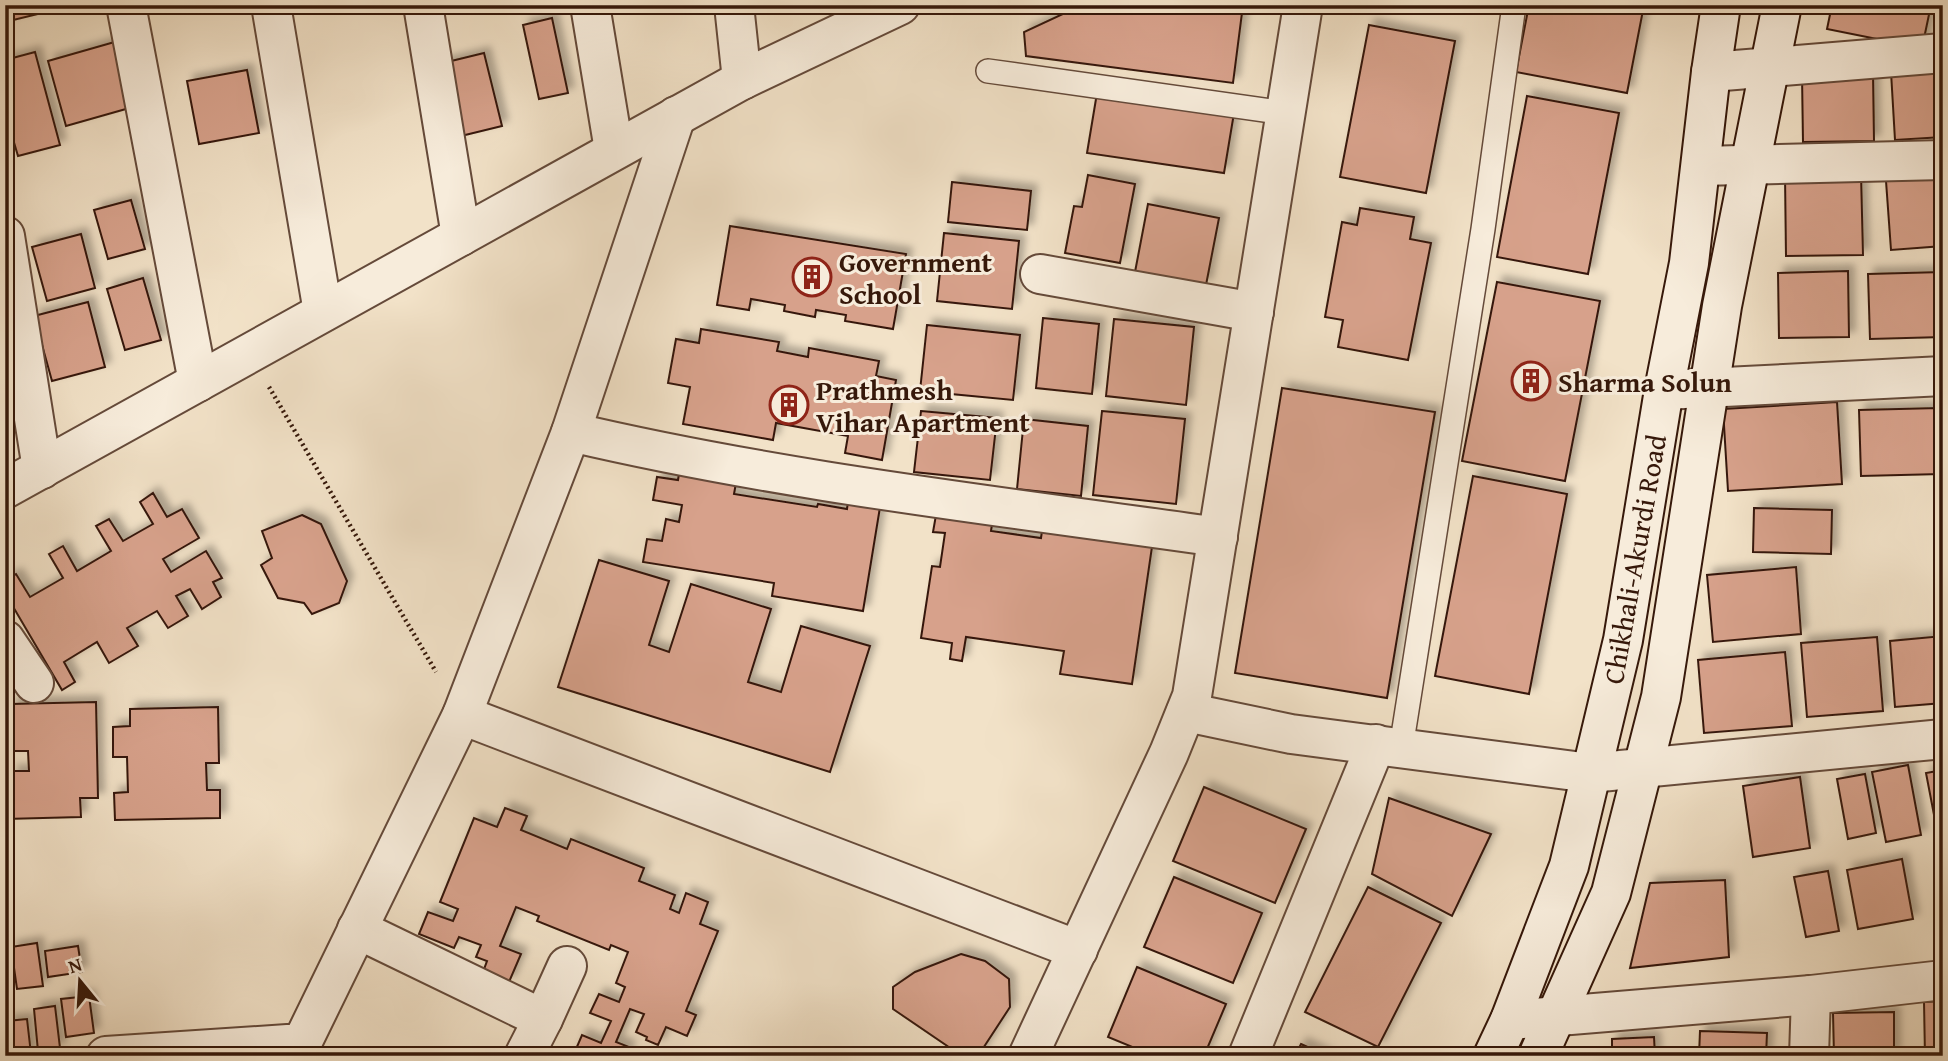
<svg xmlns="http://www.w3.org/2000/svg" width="1948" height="1061" font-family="'Gentium Book Plus',serif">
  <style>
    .building { fill: #d7a18b; stroke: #36180a; stroke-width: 2; filter: url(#shadow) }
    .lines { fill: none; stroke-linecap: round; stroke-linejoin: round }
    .lane-casing { stroke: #654a3a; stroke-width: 26 }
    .street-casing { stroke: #654a3a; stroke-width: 42 }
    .secondary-casing { stroke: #36180a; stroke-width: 42 }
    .path { stroke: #36180a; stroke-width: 4.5; stroke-dasharray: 2 3.5; stroke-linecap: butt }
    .lane { stroke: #f7ecdb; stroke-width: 23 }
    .street { stroke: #f7ecdb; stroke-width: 38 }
    .secondary { stroke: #f7ecdb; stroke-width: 38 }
    .labels { text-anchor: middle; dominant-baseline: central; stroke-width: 6; stroke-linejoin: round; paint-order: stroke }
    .poi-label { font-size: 28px; font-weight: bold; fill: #36180a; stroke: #f7ecdb; text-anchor: start }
    .street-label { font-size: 28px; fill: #36180a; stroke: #f7ecdb }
  </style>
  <defs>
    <filter id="shadow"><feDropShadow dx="6" dy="-6" stdDeviation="3.5" flood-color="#0004"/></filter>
  </defs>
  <rect width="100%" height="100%" fill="#f2e2c8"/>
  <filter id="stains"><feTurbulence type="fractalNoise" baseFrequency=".00286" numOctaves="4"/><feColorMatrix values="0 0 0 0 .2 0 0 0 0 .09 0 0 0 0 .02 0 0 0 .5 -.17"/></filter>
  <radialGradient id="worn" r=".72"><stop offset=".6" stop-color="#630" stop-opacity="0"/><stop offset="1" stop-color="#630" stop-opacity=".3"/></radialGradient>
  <g class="building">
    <path d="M5,5H41L42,13L5,22Z"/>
    <path d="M1082,5H1243L1233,83L1026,56L1024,32Z"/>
    <path d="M1529,5H1644L1627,93L1516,72Z"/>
    <path d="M1832,5H1931L1922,48L1827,29Z"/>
    <path d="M552,18L568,93L539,99L523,25Z"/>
    <path d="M1369,25L1455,41L1426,193L1340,177Z"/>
    <path d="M125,39L140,105L66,126L48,61Z"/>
    <path d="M35,52L60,145L18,156L5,112V60Z"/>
    <path d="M484,53L502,126L461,136L443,63Z"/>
    <path d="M1943,68V137L1895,140L1891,72Z"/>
    <path d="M247,70L259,133L199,144L187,81Z"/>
    <path d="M1873,73L1874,141L1803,142L1802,75Z"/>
    <path d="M1097,93L1234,113L1224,173L1087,153Z"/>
    <path d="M1527,96L1619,113L1588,274L1497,257Z"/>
    <path d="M1861,174L1863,255L1786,256L1785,175Z"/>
    <path d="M1088,175L1135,184L1120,263L1065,253L1074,206L1082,207Z"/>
    <path d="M1943,177V246L1891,250L1886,181Z"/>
    <path d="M952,182L1031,191L1027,230L948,222Z"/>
    <path d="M131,200L145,249L108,259L94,210Z"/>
    <path d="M1148,204L1219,218L1206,285L1135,272Z"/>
    <path d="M1360,208L1414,217L1410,239L1431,243L1408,360L1338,347L1343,320L1325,317L1342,222L1357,225Z"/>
    <path d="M730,226L906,254L893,329L845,321L846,315L816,310L815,317L784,311L785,305L751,299L749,310L717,305Z"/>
    <path d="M944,233L1019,241L1012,309L937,301Z"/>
    <path d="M81,234L95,288L47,301L32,247Z"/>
    <path d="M1848,271L1849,337L1779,338L1778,273Z"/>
    <path d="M1943,272V337L1870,339L1868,274Z"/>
    <path d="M143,278L161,340L125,350L107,289Z"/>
    <path d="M1497,282L1600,301L1565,481L1462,461Z"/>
    <path d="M88,302L105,367L52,381L34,316Z"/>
    <path d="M1043,318L1099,324L1092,394L1036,388Z"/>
    <path d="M1114,319L1194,327L1186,405L1106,396Z"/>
    <path d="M927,325L1020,335L1013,400L920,391Z"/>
    <path d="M701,329L779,342L777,351L808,357L809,348L879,361L876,376L896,380L882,460L845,453L848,436L776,423L773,440L683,424L690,387L668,383L676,339L699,343Z"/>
    <path d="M1282,388L1435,412L1387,698L1235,673Z"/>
    <path d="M1837,402L1842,484L1728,491L1723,409Z"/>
    <path d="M1939,408L1941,474L1861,476L1859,410Z"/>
    <path d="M921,411L997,418L990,480L914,472Z"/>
    <path d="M1102,411L1185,419L1176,504L1093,495Z"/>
    <path d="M1024,419L1088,426L1081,496L1017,489Z"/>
    <path d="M680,468L736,483L734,494L817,507L818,504L847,509L849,495L881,501L863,611L772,596L774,583L643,562L647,539L662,541L666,519L679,522L682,505L653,500L657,477L678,480Z"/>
    <path d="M1473,476L1567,494L1529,694L1435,676Z"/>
    <path d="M153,493L167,517L182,509L199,538L163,559L171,572L206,551L222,578L213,582L221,597L202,609L190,589L176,596L188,616L168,628L157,611L127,628L138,646L109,663L97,642L64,662L75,682L62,690L5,593V580L16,574L30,597L63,578L49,554L63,546L77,571L111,551L96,526L109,519L123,541L153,524L140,502Z"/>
    <path d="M1754,508L1832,510L1831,554L1753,552Z"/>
    <path d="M994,511L991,531L1041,538L1042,531L1154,533L1132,684L1060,674L1064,651L966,637L962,661L950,659L952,643L921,638L932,566L940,567L945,533L933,532L936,515Z"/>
    <path d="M302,515L321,524L347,581L339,603L312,614L304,603L278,598L261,565L272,558L262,531Z"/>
    <path d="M599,560L669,581L649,645L669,652L691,584L771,609L748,682L781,692L801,626L870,646L830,772L558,687Z"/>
    <path d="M1796,567L1801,634L1713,642L1707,575Z"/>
    <path d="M1943,636V703L1895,707L1890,641Z"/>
    <path d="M1877,637L1883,711L1807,717L1801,643Z"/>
    <path d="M1785,652L1792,726L1704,733L1698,660Z"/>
    <path d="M96,702L98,798H80L81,817L5,819V788H13L12,771H29L28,751H11V704Z"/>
    <path d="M218,707L219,763H206L207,790H220V818L115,820L114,793L128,792L127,757H113V727L130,726V709Z"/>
    <path d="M1908,765L1921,835L1886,842L1872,772Z"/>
    <path d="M1943,770V840L1939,841L1926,773Z"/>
    <path d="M1865,774L1876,833L1848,839L1837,779Z"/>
    <path d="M1800,777L1810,848L1753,857L1743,786Z"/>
    <path d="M1204,787L1306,829L1275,903L1173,861Z"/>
    <path d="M1389,798L1491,834L1452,916L1372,874Z"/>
    <path d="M505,808L527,816L521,830L567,849L571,839L644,868L639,881L675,895L670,909L679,913L686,893L708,902L700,924L718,931L686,1011L696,1015L687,1036L666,1027L658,1045L646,1040L647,1037L636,1032L644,1014L630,1009L616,1042L629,1047L626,1056H573L582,1035L601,1043L611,1021L590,1013L599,994L619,1002L625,987L616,983L628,952L611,945L609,950L537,921L539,916L516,907L500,946L521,954L509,982L483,972L487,961L476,957L481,945L459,937L454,948L419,934L428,912L453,921L458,909L440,902L474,818L497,827Z"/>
    <path d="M1902,859L1913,919L1858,929L1847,870Z"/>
    <path d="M1828,871L1839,931L1806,937L1794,877Z"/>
    <path d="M1174,877L1262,913L1233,983L1144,947Z"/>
    <path d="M1725,880L1729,957L1630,968L1650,883Z"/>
    <path d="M1368,887L1441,923L1378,1047L1305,1012Z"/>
    <path d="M37,943L43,986L17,989L11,947Z"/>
    <path d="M78,946L82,972L48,977L45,951Z"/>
    <path d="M961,954L985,961L1009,979L1010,1007L978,1056H962L893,1009V987L915,972Z"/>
    <path d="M1137,967L1226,1004L1204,1056H1154L1108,1037Z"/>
    <path d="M89,996L94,1033L66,1037L61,999Z"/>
    <path d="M1943,1001V1056H1925L1924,1002Z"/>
    <path d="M55,1006L60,1048L38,1051L34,1009Z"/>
    <path d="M1894,1012V1056H1834L1833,1013Z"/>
    <path d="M27,1019L31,1054L12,1056L7,1021Z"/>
    <path d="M1700,1031L1767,1033L1766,1056H1699Z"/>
    <path d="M1654,1037L1655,1056H1612V1039Z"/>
    <path d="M1301,1044L1327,1056H1295Z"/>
  </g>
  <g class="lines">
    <defs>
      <g id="lane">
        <path d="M988,71L1286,113"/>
        <path d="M1401,748L1483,229L1514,5"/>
      </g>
      <g id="street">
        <path d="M126,5L198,382"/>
        <path d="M271,5L323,312"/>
        <path d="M423,5L461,236"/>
        <path d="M590,5L614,150"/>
        <path d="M734,5L742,80"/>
        <path d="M1711,72L1943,53"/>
        <path d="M1701,166L1943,160"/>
        <path d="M5,236L42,469"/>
        <path d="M1040,274L1254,312"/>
        <path d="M1664,390L1943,376"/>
        <path d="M571,432C784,482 1001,506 1218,537"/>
        <path d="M5,489L742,80L900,5"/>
        <path d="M5,640L34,683"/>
        <path d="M1186,712L1291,734L1590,773L1943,739"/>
        <path d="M462,715L1078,950"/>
        <path d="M357,929L543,1019L524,1056"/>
        <path d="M543,1019L567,966"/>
        <path d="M1510,1020L1811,995L1943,980"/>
        <path d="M106,1056L302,1043L462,715L571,432L676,116"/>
        <path d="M1028,1056L1169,753L1192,696L1303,5"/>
        <path d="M1248,1056L1376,744"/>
        <path d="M1809,1056L1811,995"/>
      </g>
      <g id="secondary">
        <path d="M1493,1056L1510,1020L1569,866L1623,640L1664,390L1689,263L1711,72L1721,5"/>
        <path d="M1538,1056L1611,893L1661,697L1722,306L1782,5"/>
      </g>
    </defs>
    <use href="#lane" class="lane-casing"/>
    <use href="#street" class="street-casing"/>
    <use href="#secondary" class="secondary-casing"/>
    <path class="path" d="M269,387L436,672"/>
    <use href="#lane" class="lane"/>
    <use href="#street" class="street"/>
    <use href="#secondary" class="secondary"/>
  </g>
  <defs>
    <symbol id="building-ring" viewBox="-11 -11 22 22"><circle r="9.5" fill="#f7ecdb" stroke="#8f2418" stroke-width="1.5"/><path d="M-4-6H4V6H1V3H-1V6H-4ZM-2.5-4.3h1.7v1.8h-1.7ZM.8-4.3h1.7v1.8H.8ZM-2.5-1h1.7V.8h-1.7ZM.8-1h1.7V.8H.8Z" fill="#8f2418"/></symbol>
  </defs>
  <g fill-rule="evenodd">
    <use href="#building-ring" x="790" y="255" width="44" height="44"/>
    <use href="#building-ring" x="1509" y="359" width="44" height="44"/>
    <use href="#building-ring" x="767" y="383" width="44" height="44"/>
  </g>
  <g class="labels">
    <g class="poi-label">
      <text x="839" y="261">Government<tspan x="839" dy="32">School</tspan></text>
      <text x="1558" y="381">Sharma Solun</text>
      <text x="816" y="389">Prathmesh<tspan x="816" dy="32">Vihar Apartment</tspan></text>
    </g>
    <g class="street-label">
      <text transform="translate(1634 559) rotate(-80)">Chikhali-Akurdi Road</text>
    </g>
  </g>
  <rect width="1948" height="1061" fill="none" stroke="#f2e2c8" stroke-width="28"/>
  <rect x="7" y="7" width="1934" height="1047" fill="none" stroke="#36180a" stroke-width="3.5"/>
  <rect x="14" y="14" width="1920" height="1033" fill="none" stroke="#36180a" stroke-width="2"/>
  <g transform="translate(80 981) rotate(342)" stroke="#f7ecdb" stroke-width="5" paint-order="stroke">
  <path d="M0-5L12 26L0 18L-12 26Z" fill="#36180a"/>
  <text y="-10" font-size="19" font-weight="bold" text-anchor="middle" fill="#36180a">N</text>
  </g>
  <rect width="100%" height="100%" filter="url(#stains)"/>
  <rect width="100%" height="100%" fill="url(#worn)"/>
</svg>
